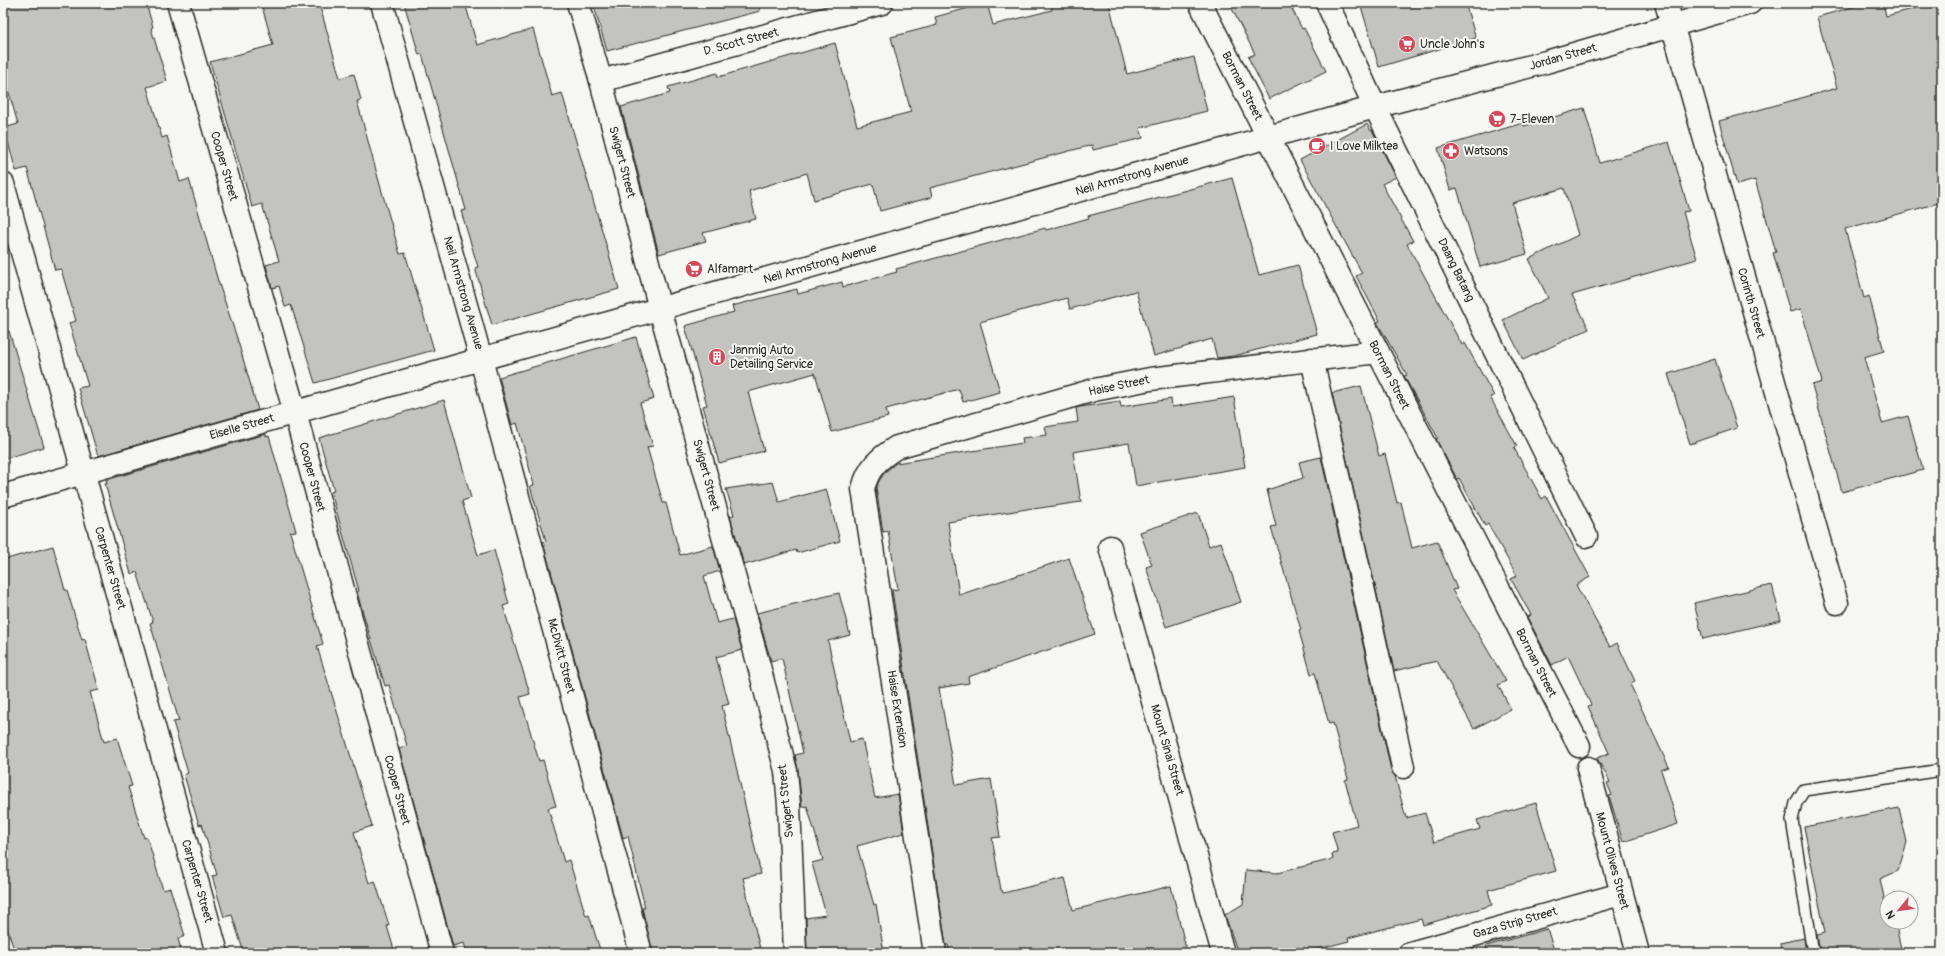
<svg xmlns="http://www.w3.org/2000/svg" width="1945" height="956" font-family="Pangolin,sans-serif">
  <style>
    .building { fill: #c3c3c0; stroke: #2b2b2b }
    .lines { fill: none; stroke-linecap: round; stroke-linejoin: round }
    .service-casing { stroke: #2b2b2b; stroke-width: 14 }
    .minor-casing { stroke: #2b2b2b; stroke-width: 25 }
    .service { stroke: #f6f6f2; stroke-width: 11 }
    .minor { stroke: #f6f6f2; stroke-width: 22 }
    .labels { text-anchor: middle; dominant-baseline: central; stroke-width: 4; stroke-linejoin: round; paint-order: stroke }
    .street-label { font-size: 12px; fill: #2b2b2b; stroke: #f6f6f2 }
    .poi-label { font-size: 12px; fill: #2b2b2b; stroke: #f6f6f2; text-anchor: start }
  </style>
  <rect width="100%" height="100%" fill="#f6f6f2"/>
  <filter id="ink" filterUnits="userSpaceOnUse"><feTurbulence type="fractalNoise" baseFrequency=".025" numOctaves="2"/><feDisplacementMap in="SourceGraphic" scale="8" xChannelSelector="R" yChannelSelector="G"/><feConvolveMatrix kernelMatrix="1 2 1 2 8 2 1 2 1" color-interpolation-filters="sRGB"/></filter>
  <g filter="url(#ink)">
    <g class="building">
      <path d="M3,3H146L153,27L151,28L167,81L147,87L162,138L167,136L180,182L189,179L218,281L237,338L258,410L98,456L78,388L88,386L69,323L76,321L61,269L55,270L27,168L16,171L4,128L18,124L3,72Z"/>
      <path d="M261,3H319L340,78L354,74L361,100L357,101L380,185L400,254L405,253L434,350L315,383L291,305L285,307L279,286L272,288L266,265L279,261L262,204L252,207L210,62L273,45Z"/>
      <path d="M404,3H465L477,45L533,29L552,96L562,93L619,289L492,325L475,268L478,267L461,211L466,210L422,54L419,55Z"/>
      <path d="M593,3H759L760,11L607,51Z"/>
      <path d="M987,3L993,25L1052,10L1051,3H1109L1127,74L1194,57L1207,111L1140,128L1143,138L1093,150L1092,145L930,188L932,197L880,211L873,184L814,200L807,173L749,191L756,219L703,233L706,241L659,254L621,107L670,93L668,87L717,73L718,77L835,43L857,126L911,112L891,37L937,25L935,17Z"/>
      <path d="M1229,3H1289L1302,29L1304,28L1326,71L1269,99L1248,57L1255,54Z"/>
      <path d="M1360,3H1465L1476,38L1379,67Z"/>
      <path d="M1867,3H1883L1886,16L1935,3H1942V202L1845,229L1864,298L1869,296L1884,351L1864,357L1882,423L1908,416L1923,470L1842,492L1812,385L1822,382L1801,309L1790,312L1773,253L1776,252L1755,180L1737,185L1719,121L1837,88L1817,17Z"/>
      <path d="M1584,108L1600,163L1669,142L1689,211L1683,212L1697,259L1572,295L1589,329L1523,360L1503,320L1548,298L1529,259L1578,235L1564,188L1512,203L1527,254L1480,267L1457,188L1450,190L1438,148L1523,123L1524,126Z"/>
      <path d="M1367,124L1371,131L1372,130L1396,177L1382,184L1413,241L1407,244L1462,345L1465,343L1494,396L1490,397L1517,446L1514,448L1542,499L1546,496L1590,577L1576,585L1610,647L1617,643L1635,681L1630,684L1669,767L1661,770L1678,824L1623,842L1609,796L1612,795L1607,783L1610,782L1597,758L1609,753L1588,706L1591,705L1568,656L1552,665L1527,617L1531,615L1511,579L1517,576L1488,524L1485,526L1459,478L1457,479L1436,439L1438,438L1404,376L1407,375L1377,322L1380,321L1356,276L1362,273L1300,160Z"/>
      <path d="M1232,178L1259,275L1298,265L1317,334L1234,356L1217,358L1212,339L1154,356L1136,291L1070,309L1067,298L980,322L1000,392L963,402L959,389L886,409L888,417L832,432L815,373L748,392L764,451L719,463L703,406L707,405L685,326L734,312L732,306L797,289L798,294L842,282L843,287L897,272L896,269L1045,228L1046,230L1089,218L1088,216Z"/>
      <path d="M9,331L44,447L3,459V332Z"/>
      <path d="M636,337L654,399L640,403L653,446L647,447L663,503H666L680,555L713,546L720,571L704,576L717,623L733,619L742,650L716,657L729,704L722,706L761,874L743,878L761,953H653L642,908H645L628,836L623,838L543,542L546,541L530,486L534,485L517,423L512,425L499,377Z"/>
      <path d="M1715,359L1737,428L1690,444L1668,374Z"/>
      <path d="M1361,386L1379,456L1385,454L1397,503L1401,502L1412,548L1437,541L1457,589L1452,590L1506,681L1498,685L1511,709L1474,729L1437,661L1394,671L1332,393Z"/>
      <path d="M1234,397L1245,467L1136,486L1129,443L1073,452L1081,502L1033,509V508L948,522L959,595L1069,558L1095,634L968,677L969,683L939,688L956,785L991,779L1000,837L992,838L1001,890H1002L1003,893L1065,878L1073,910L1171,886L1187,953H950L948,945H946L892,590L898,589L888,531L883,532L876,488L879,481L885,472L896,463L1023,443L1022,438L1047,435L1045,427L1078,422L1076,408L1080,407L1120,401L1121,407L1171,399L1172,407Z"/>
      <path d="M444,400L471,498L462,501L478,555L494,550L509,604L503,606L530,694L520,697L539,761L543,760L556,806L548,808L564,862L569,860L586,916L589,915L601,953H467L464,943L453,946L399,749L407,746L389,685L385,686L360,603L357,592L359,591L331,492L334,491L319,438Z"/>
      <path d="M266,434V437L269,436L296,531L290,532L323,644L317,646L372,826L354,832L369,883L375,881L389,925L387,926L395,953H244L232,915L224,917L212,876L217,875L202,824L199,825L184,775L188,773L173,722L179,721L150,623L153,622L137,572L131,574L105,484H107L106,480Z"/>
      <path d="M1321,457L1391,770L1395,776L1406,818L1425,813L1434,842L1480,829L1477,820L1536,803L1556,871L1488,890L1492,905L1423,925L1421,919L1348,938L1349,941L1302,953H1238L1225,915L1243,904L1246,870L1277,873L1333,859L1332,854L1338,853L1332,832L1357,825L1345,780L1348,779L1333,723L1329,724L1315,673L1311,674L1299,631L1301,630L1271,527L1276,526L1267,490L1303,478L1299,462Z"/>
      <path d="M773,482L779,502L826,489L840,541L797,553L796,550L744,565L730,516L734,515L726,489Z"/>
      <path d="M1198,513L1209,546L1221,542L1241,602L1166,627L1146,567L1152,565L1140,532Z"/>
      <path d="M53,546L65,590H67L82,640L85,639L99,690L90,692L104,742L117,738L132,786L128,787L144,838L147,837L163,890L170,888L185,936L178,939L182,953H15L3,915V560Z"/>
      <path d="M1772,585L1781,620L1703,639L1694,603Z"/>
      <path d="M839,593L850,635L828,641L850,742L862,739L875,798L898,794L904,833L857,846L874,905L876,904L884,953H807L806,918L826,915L812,863L823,860L807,806L802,807L798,770L795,755L803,753L782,658L771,661L757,613Z"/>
      <path d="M1899,808L1907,842L1898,871L1880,879L1887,911V922H1895L1902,953H1820L1817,935L1825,933L1804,827Z"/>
      <path d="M1547,929L1555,953H1487L1486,946Z"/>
      <path d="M1804,938L1806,953H1781L1780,943Z"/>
    </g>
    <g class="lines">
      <defs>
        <path id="service" d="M1813,953L1792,820L1796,803L1804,790L1942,770"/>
        <g id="minor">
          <path d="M178,3L297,420L442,953"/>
          <path d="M382,3L481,359L641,953"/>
          <path d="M578,3L601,81L660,309L759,666L786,771L789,805L795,953"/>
          <path d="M1200,3L1579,746"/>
          <path d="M1327,3L1375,107L1586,536"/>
          <path d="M1666,3L1837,603"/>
          <path d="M601,81L882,3"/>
          <path d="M3,184L217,953"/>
          <path d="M1312,359L1403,767"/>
          <path d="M3,496L481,359L1375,107L1546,62L1750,3"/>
          <path d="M1110,547L1223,953"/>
          <path d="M1588,768L1638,953"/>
          <path d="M935,953L863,489C868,468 879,458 897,447L1094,390L1150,379L1378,352"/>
          <path d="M1410,953L1621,894"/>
        </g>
      </defs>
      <use href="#service" class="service-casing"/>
      <use href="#minor" class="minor-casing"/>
      <use href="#service" class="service"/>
      <use href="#minor" class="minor"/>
    </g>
  </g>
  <defs>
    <symbol id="supermarket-disc" viewBox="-11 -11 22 22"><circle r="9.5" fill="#d1495b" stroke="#f6f6f2"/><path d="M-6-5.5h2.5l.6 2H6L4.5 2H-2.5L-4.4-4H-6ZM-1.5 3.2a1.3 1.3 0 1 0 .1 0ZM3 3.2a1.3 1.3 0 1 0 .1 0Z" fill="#fff"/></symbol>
    <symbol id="cafe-disc" viewBox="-11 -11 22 22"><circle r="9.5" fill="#d1495b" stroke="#f6f6f2"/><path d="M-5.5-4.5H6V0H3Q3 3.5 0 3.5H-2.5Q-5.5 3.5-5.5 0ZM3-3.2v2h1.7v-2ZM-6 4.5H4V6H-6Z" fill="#fff"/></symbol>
    <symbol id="pharmacy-disc" viewBox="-11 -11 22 22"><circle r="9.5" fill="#d1495b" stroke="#f6f6f2"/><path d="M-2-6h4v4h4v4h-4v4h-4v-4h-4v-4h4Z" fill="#fff"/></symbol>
    <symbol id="building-disc" viewBox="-11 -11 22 22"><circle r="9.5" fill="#d1495b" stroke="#f6f6f2"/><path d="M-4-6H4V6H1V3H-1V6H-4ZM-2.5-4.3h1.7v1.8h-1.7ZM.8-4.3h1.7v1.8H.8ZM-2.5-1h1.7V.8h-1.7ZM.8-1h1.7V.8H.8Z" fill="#fff"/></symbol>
  </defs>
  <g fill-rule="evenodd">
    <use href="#supermarket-disc" x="1397" y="34" width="20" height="20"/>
    <use href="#supermarket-disc" x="1487" y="109" width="20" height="20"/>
    <use href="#cafe-disc" x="1307" y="136" width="20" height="20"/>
    <use href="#pharmacy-disc" x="1441" y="141" width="20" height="20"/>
    <use href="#supermarket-disc" x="684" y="259" width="20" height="20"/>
    <use href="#building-disc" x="707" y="347" width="20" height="20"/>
  </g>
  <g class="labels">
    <g class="street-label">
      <text transform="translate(741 42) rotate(-15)">D. Scott Street</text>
      <text transform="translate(1563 57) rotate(-16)">Jordan Street</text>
      <text transform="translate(1242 86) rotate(63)">Borman Street</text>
      <text transform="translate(622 162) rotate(75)">Swigert Street</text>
      <text transform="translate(224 166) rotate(74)">Cooper Street</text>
      <text transform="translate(1132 176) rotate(-16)">Neil Armstrong Avenue</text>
      <text transform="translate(820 264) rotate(-16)">Neil Armstrong Avenue</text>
      <text transform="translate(1456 270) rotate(64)">Daang Batang</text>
      <text transform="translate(463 293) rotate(74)">Neil Armstrong Avenue</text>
      <text transform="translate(1751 303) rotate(74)">Corinth Street</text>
      <text transform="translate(1389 375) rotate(63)">Borman Street</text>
      <text transform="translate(1119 386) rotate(-12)">Haise Street</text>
      <text transform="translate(242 427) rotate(-16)">Eiselle Street</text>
      <text transform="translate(706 475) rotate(75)">Swigert Street</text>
      <text transform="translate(312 477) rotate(75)">Cooper Street</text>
      <text transform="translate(110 568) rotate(74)">Carpenter Street</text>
      <text transform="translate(561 656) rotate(75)">McDivitt Street</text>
      <text transform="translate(1536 663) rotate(63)">Borman Street</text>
      <text transform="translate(897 709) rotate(81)">Haise Extension</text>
      <text transform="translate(1167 750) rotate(74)">Mount Sinai Street</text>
      <text transform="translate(397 790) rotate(75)">Cooper Street</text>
      <text transform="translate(786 801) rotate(-96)">Swigert Street</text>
      <text transform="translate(1612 861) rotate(75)">Mount Olives Street</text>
      <text transform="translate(197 881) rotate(74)">Carpenter Street</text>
      <text transform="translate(1515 923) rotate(-16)">Gaza Strip Street</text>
    </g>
    <g class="poi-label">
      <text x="1420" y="44">Uncle John's</text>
      <text x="1510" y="119">7-Eleven</text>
      <text x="1330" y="146">I Love Milktea</text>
      <text x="1464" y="151">Watsons</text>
      <text x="707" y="269">Alfamart</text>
      <text x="730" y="350">Janmig Auto<tspan x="730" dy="14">Detailing Service</tspan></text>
    </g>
  </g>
  <rect width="1945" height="956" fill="none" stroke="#f6f6f2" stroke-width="16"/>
  <rect x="8" y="8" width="1929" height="940" fill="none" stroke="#2b2b2b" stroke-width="1.5" filter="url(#ink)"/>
  <g transform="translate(1899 910) rotate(241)"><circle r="19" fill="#f6f6f2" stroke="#a5a5a2"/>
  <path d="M0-3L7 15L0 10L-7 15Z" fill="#d1495b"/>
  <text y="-6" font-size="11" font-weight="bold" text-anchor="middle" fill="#2b2b2b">N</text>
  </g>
</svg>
